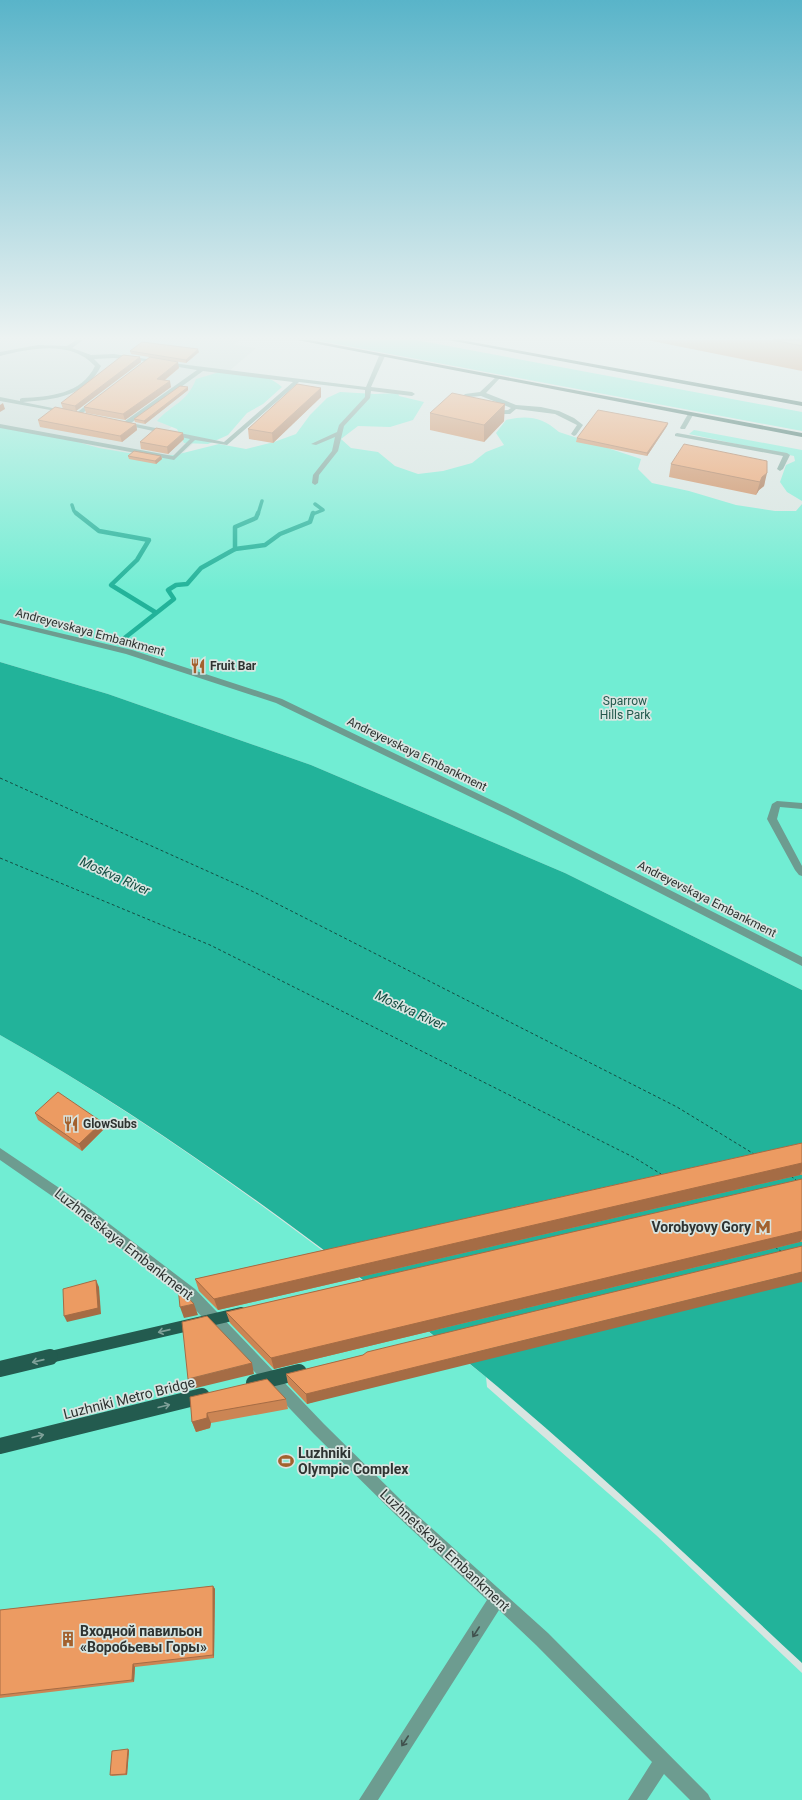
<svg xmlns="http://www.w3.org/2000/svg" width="802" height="1800" font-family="Roboto,sans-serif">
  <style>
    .built { fill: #c4d9d3 }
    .green { fill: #71edd3 }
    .water { fill: #22b39a }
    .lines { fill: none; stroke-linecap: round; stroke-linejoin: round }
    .stream-far1 { stroke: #22b39a; stroke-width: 3.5 }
    .stream { stroke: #22b39a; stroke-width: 4.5 }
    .ferry { stroke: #144c41; stroke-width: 1; stroke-dasharray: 3 2.5; stroke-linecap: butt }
    .minor { fill: #6d9c90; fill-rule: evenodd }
    .major { fill: #235b4f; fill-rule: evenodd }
    .major-bridge-far1 { stroke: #235b4f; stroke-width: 12 }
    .major-bridge { stroke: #235b4f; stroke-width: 16 }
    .wall { fill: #cb8554 }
    .shaded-wall { fill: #a56c45 }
    .building { fill: #ec9b62; stroke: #a56c45 }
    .oneway { stroke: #7ea098 }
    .oneway2 { stroke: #41524e }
    .labels { text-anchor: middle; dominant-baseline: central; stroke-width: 3.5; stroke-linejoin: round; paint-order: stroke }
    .street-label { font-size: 12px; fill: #2e3331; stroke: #d8e5e1 }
    .poi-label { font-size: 12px; font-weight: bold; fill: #2e3331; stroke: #d8e5e1; text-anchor: start }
    .park-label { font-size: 12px; fill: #245a4e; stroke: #d8e5e1 }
    .water-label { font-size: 13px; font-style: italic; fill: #144c41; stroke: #d8e5e1 }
    .near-poi-label { font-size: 14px; font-weight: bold; fill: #2e3331; stroke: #d8e5e1; text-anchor: start }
    .near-street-label { font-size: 14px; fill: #2e3331; stroke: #d8e5e1 }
  </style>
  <rect width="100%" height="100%" fill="#d8e5e1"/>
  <path class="built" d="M0,340H235L239,341L234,345L256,348L228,372L213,392L169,429L202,435L168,467L0,435Z"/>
  <g class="green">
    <path d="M315,340H416L802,412V431Z"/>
    <path d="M223,371C243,373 266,372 282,387L263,404L247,413L228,435L208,444L184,443L177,429L157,421C172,404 187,403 196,379Z"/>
    <path d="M340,392L375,394L398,393L399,396L424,402L413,420L390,427L358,426L341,439L351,448L378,452L395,466L418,474L443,471L472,463L486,452L504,445L496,433L506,420C527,415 542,417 559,432L641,459L638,469L652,483L689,491L736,505L775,511H796L802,504V990L565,873L311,765L108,694L0,662V427L67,439L99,448L146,456L175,455L219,444L246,449L274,442L296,434L310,415L327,398Z"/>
    <path d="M694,430L802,450V501L787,492L780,482L786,465L795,461L794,456L689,434Z"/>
    <path d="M0,1035C173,1133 330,1254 486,1377L487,1387L656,1535L802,1673V1800H0Z"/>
  </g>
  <path class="water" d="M0,662L108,694L311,765L565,873L802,990V1663C698,1566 595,1468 486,1377C457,1353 427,1331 398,1307C271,1208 140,1114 0,1035Z"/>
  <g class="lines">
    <g class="stream-far1">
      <path d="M72,505L74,511L77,514"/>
      <path d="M258,514L262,501"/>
      <path d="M313,514L323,510L315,504"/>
    </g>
    <g class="stream">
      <path d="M76,513L99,531L149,540L137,560L111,585L155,612"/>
      <path d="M235,549L265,545L280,534L310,522L313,513"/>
      <path d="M122,640L174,599L168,590L176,585L187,584L201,568L235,549V527L256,518L258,513"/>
    </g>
    <g class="ferry">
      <path d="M0,778L254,892L677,1107L754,1154"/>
      <path d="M0,858L210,945L635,1158L661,1174"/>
      <path d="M791,1176L796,1180"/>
      <path d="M775,1247L782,1252"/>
    </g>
    <g class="minor">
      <path d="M76,340H83L72,348L91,355L114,354L153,360L141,368L138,366L145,361L114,358L94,359L101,366C87,396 53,400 23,402L67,411V413L0,401V397L20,401V399L22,398C49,397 82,394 95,366C71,340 31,348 0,356V352L38,345L67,346Z"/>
      <path d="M382,354L385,356L371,387L412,392L415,394L412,396L371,391L370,398L344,426L338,451L319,475L318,483L315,485L312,483L313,475L332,451L335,437L316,445L311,444L337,432L339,425L365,397V390L299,382L227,445L195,440L174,460L0,428V424L173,456L190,439L121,424L197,370L166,365L164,364V362L366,387L379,356ZM203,371L293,382L224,442L131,423Z"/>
      <path d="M497,376L500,378L486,393L516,405L541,407L559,411L574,418L583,425L576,435L574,436L571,434L577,425L555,414L516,409L510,414H491L489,413V411L508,410L511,408L481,396L469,397L464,402L467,404L466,405H462L457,402L465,394L480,392Z"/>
      <path d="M93,400L98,401L79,416H75V414Z"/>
      <path d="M688,414L693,415L685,429H681L680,428Z"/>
      <path d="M677,433L787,453L790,455L783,469L780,471L777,469L783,456L675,436V434Z"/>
      <path d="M0,619L132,650L282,699L516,812L802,957V966L510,816L276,703L126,654L0,623Z"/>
      <path d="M777,801L802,803V809L780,807L777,819L802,866V876L799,875L795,870L767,819L772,804Z"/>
      <path d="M0,1148L86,1206L195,1289L324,1424L406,1505L548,1633L708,1794L711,1800H690L664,1774L647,1800H628L652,1762L536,1645L499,1610L378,1800H359L487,1600L396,1515L314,1434L185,1299L78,1214L0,1160Z"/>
    </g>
    <g class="major">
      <path d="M297,340H310L802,433V437Z"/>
      <path d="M448,340H461L802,402V406Z"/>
    </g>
    <path class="major-bridge-far1" d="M46,1358L241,1313"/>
    <g class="major-bridge">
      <path d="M0,1369L50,1357"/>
      <path d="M254,1383L299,1372"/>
      <path d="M0,1446L202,1396"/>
    </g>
  </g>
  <g class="wall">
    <path d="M647,340H802V371Z"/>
    <path d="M130,351L199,352L186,363L131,354Z"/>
    <path d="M140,357L141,362L76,411L63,409L61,403Z"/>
    <path d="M179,368L165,380L171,387L125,420L86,413L84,407Z"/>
    <path d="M188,387V390L145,424L135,422L134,419Z"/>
    <path d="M321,388V397L273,443L249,439L248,429Z"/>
    <path d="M430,413L504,421L484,442L430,430Z"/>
    <path d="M38,420L136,424L137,430L122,442L40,427Z"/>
    <path d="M668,423L667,426L647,456L576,442L577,438Z"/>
    <path d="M184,439L168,454L141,449L140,442Z"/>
    <path d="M128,456H161L162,459L156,464L129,459Z"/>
    <path d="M767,461L764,486L759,490L756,495L669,477L671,464Z"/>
    <path d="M35,1113L104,1129L82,1151L38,1120Z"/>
    <path d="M802,1143V1175H800L218,1310L199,1291L195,1279Z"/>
    <path d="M802,1179V1242H800L274,1369L230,1323L226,1312Z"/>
    <path d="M802,1246L307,1404L288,1384L286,1374Z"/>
    <path d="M190,1397L286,1399L288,1409L211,1423L210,1428L196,1432L192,1422Z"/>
    <path d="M213,1586L215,1589L214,1658L135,1667L134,1682L0,1698V1610Z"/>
    <path d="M129,1750L127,1775L112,1776L110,1775Z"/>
  </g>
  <g class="shaded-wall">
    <path d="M198,349L199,352L186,363V360Z"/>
    <path d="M140,357L141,362L76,411L75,406Z"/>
    <path d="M178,362L179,368L158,385L157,379Z"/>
    <path d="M170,381L171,387L125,420L123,414Z"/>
    <path d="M188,387V390L145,424L144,421Z"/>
    <path d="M321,388V397L273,443L272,433Z"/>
    <path d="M3,403L5,409L0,412V405Z"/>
    <path d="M505,404L504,421L484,442V425Z"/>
    <path d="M668,423L667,426L647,456V453Z"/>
    <path d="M136,424L137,430L122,442L120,436Z"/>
    <path d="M183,433L184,439L168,454L167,447Z"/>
    <path d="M161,456L162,459L156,464L155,461Z"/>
    <path d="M767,473L764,486L759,490L756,495L760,482L762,477Z"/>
    <path d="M102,1122L104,1129L82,1151L79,1144Z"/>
    <path d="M802,1163V1171L800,1175L218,1310L214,1299Z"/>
    <path d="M802,1231V1239L800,1242L274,1369L271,1358Z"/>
    <path d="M802,1272V1282L307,1404L306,1394Z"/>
    <path d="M96,1280L99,1287L101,1314L67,1322L64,1316Z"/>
    <path d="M194,1304L198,1315L184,1318L180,1307Z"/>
    <path d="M252,1363L254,1374L192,1389L188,1379Z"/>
    <path d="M207,1413L211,1423L210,1428L196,1432L192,1422Z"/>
    <path d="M213,1586L215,1589L214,1658L213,1655Z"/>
    <path d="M133,1664L135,1667L134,1682L132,1680Z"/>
    <path d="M128,1749L129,1750L127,1775L126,1774Z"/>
  </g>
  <g class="building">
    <path d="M773,340H802V346Z"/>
    <path d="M142,342L198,349L186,360L130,351Z"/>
    <path d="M123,355L140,357L75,406L61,403Z"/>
    <path d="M150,357L178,362L157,379L170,381L123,414L84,407Z"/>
    <path d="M297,384L321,388L272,433L248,429Z"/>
    <path d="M180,386L188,387L144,421L134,419Z"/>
    <path d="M452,393L505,404L484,425L430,413Z"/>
    <path d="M55,407L136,424L120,436L38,420Z"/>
    <path d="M598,410L668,423L647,453L577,438Z"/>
    <path d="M156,428L183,433L167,447L140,442Z"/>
    <path d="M684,444L767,461V473L762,477L760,482L671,464Z"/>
    <path d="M134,451L161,456L155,461L128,456Z"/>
    <path d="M58,1092L102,1122L79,1144L35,1113Z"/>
    <path d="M802,1143V1163L214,1299L195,1279Z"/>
    <path d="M802,1179V1231L271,1358L226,1312Z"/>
    <path d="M802,1246V1272L306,1394L286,1374L363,1355L367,1352Z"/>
    <path d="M96,1280L98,1308L64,1316L63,1289Z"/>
    <path d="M178,1287L194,1304L180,1307Z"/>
    <path d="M207,1316L252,1363L188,1379L182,1322Z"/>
    <path d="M267,1379L286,1399L207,1413V1418L192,1422L190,1397Z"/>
    <path d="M213,1586V1655L133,1664L132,1680L0,1695V1610Z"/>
    <path d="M128,1749L126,1774L110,1775L112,1751Z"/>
  </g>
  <defs><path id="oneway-shaft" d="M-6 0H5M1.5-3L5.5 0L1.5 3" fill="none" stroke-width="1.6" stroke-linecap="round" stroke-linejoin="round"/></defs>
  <g class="oneway">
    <use href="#oneway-shaft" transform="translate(164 1331) rotate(167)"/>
    <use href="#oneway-shaft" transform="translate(38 1361) rotate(167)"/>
    <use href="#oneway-shaft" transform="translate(164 1406) rotate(-14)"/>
    <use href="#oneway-shaft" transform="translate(38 1436) rotate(-14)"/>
  </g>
  <g class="oneway2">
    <use href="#oneway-shaft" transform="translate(476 1632) rotate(123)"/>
    <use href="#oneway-shaft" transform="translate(405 1741) rotate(123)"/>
  </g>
  <linearGradient id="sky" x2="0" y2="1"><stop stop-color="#59b4c9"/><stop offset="0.57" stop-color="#edf3f2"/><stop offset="1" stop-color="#edf3f2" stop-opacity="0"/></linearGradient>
  <rect width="802" height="592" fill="url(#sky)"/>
  <defs>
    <symbol id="restaurant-bare" viewBox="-9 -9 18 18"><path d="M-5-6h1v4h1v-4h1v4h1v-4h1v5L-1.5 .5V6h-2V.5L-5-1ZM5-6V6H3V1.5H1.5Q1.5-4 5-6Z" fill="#a3612e" stroke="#d8e5e1" stroke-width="2.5" paint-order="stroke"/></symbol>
    <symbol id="metro-bare" viewBox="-9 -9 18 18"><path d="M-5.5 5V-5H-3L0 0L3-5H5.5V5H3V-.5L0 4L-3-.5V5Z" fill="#a3612e" stroke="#d8e5e1" stroke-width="2.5" paint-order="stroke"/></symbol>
    <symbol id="stadium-bare" viewBox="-9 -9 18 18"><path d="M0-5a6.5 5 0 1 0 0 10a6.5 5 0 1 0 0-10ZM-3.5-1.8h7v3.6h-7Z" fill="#a3612e" stroke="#d8e5e1" stroke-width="2.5" paint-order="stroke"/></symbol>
    <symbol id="building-bare" viewBox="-9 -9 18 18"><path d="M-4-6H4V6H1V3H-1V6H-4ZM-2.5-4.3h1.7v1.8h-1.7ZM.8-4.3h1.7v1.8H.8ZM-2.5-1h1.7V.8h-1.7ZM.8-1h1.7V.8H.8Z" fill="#a3612e" stroke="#d8e5e1" stroke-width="2.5" paint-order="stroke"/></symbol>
  </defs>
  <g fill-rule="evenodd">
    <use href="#restaurant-bare" x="187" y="655" width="22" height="22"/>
    <use href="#restaurant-bare" x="60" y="1113" width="22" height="22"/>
    <use href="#metro-bare" x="752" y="1216" width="22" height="22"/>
    <use href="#stadium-bare" x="275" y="1450" width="22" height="22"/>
    <use href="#building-bare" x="57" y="1628" width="22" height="22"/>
  </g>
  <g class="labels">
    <g class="street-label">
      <text transform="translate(90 632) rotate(15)">Andreyevskaya Embankment</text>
      <text transform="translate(417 754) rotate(26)">Andreyevskaya Embankment</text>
      <text transform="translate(707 899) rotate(27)">Andreyevskaya Embankment</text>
    </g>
    <g class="poi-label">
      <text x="210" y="666">Fruit Bar</text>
      <text x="83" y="1124">GlowSubs</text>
    </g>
    <g class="park-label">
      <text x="625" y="701">Sparrow<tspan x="625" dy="14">Hills Park</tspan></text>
    </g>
    <g class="water-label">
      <text transform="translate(115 876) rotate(24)">Moskva River</text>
      <text transform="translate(410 1010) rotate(25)">Moskva River</text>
    </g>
    <g class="near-poi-label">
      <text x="751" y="1227" text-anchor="end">Vorobyovy Gory</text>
      <text x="298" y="1453">Luzhniki<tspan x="298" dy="16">Olympic Complex</tspan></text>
      <text x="80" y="1631">Входной павильон<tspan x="80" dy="16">«Воробьевы Горы»</tspan></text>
    </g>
    <g class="near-street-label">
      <text transform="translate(124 1244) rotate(38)">Luzhnetskaya Embankment</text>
      <text transform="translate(129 1398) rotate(-14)">Luzhniki Metro Bridge</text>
      <text transform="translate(445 1550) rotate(43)">Luzhnetskaya Embankment</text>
    </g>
  </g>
</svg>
